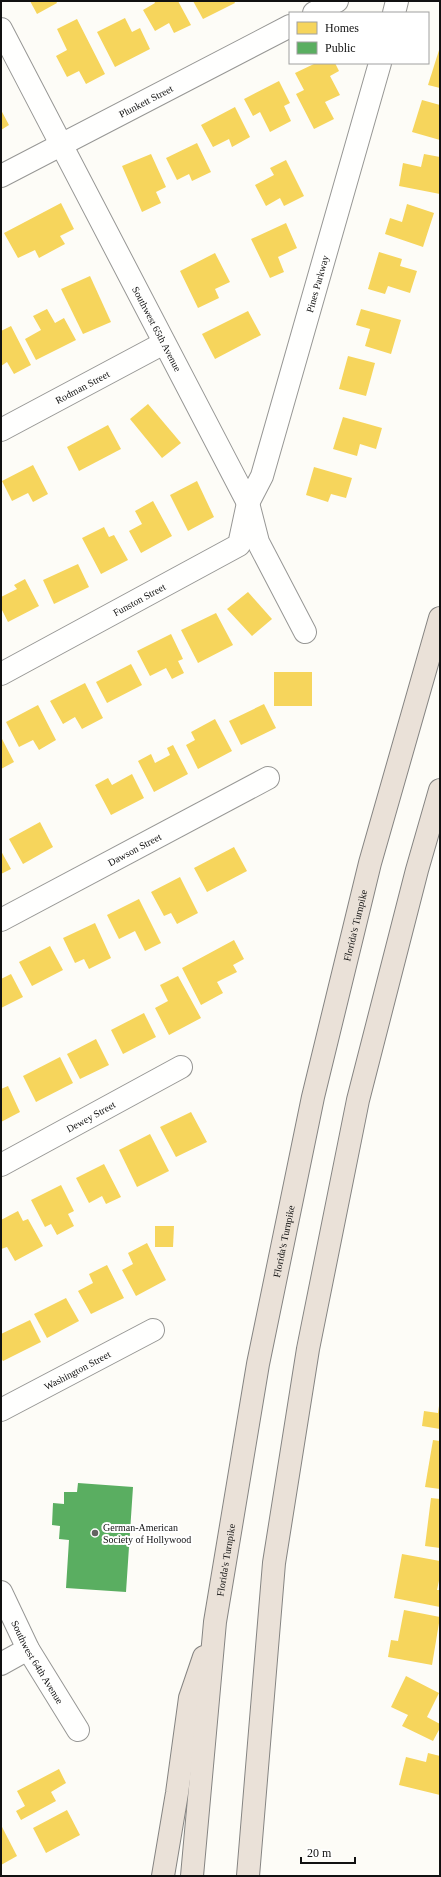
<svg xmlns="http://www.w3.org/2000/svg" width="441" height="1877" font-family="'Times New Roman',serif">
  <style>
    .homes { fill: #f6d55c }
    .public { fill: #5aae61 }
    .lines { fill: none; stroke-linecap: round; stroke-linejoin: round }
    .minor-casing { stroke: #979795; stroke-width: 24 }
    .highway-casing { stroke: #858482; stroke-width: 24 }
    .minor { stroke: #fffffe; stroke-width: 22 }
    .highway { stroke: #eae1d8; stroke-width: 22 }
    .poi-dot { fill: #646362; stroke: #fff; stroke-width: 1.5 }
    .labels { text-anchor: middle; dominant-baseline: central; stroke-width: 4; stroke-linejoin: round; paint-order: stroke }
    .street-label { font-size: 10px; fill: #111; stroke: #fff }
    .poi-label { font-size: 10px; fill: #111; stroke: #fff; text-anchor: start }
  </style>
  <rect width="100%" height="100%" fill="#fdfcf7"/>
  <g class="homes">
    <path d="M30,1H56L57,3L37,14Z"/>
    <path d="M154,1H178L191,25L174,33L169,23L155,31L143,10L155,3Z"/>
    <path d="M193,1H234L235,3L203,19Z"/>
    <path d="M125,18L132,32L140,28L150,49L115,67L97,32Z"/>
    <path d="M77,19L105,74L86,84L79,71L67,77L56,56L67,50L57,29Z"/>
    <path d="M440,47V88L428,85Z"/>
    <path d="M316,63H335L339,71L330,76L340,95L325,102L334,119L314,129L296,94L304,90L295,73Z"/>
    <path d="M279,81L290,103L284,106L291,121L270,132L260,112L253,116L244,99Z"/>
    <path d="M422,100L440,105V140L412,132Z"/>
    <path d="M235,107L250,137L232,147L229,139L213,147L201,125Z"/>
    <path d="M1,110L9,125L1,130Z"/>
    <path d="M197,143L211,172L192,181L189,174L177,180L166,158Z"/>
    <path d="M151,154L166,187L156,192L161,203L142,212L122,166Z"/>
    <path d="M424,154L440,157V194L399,186L403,163L421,167Z"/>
    <path d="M286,160L304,196L284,206L280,198L266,206L255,185L274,175L270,168Z"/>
    <path d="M61,203L74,229L60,236L65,244L39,258L35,250L18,258L4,233Z"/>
    <path d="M407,204L434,213L423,247L385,234L390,218L402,222Z"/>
    <path d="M286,223L297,248L278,257L284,272L270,278L251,239Z"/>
    <path d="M379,252L402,259L400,266L417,271L410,293L388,286L385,294L368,289Z"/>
    <path d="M215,253L230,282L215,289L219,298L198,308L180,271Z"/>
    <path d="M90,276L111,322L83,334L61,289Z"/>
    <path d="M47,309L55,323L64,318L76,340L36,360L25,339L41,330L33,316Z"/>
    <path d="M361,309L401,320L391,354L365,346L370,329L356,325Z"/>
    <path d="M248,311L261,335L215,359L202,334Z"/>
    <path d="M11,326L31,365L14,374L7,362L1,366V331Z"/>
    <path d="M348,356L375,363L366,396L339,389Z"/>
    <path d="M148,404L181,443L162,458L130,419Z"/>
    <path d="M343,417L382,428L376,449L360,444L357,456L333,449Z"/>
    <path d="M108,425L121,449L79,471L67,447Z"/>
    <path d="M33,465L48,494L33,502L28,493L12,501L2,481Z"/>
    <path d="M314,467L352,478L346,498L331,494L328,502L306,495Z"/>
    <path d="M197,481L214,517L188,531L170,495Z"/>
    <path d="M153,501L172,536L141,553L129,531L142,524L135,511Z"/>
    <path d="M104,527L109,537L114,535L128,560L101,574L82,538Z"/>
    <path d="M78,564L89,587L54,604L43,580Z"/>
    <path d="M25,579L39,606L8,622L1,608V597L17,589L14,585Z"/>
    <path d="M248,592L272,619L252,636L227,609Z"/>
    <path d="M216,613L233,645L198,663L181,630Z"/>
    <path d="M171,634L183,659L178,661L184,673L172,679L166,668L150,676L137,651Z"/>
    <path d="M131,664L142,685L107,703L96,682Z"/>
    <rect x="274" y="672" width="38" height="34"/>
    <path d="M85,683L103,718L82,729L75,717L63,724L50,701Z"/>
    <path d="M264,704L276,728L241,745L229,721Z"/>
    <path d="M38,705L56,740L39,750L33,740L19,747L6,722Z"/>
    <path d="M215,719L232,751L198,769L186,745L195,740L191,732Z"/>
    <path d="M1,737L14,762L1,769Z"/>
    <path d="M173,745L188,774L154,792L138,761L151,754L155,763L170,755L167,748Z"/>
    <path d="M132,774L144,798L111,815L95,785L108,778L112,785Z"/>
    <path d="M40,822L53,847L23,864L9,839Z"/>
    <path d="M234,847L247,871L207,892L194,868Z"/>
    <path d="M1,851L11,869L1,874Z"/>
    <path d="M180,877L198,913L177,924L171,913L164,916L151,892Z"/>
    <path d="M139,899L161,943L145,951L135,931L119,939L107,915Z"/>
    <path d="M95,923L111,958L89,969L84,959L75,963L63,938Z"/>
    <path d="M234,940L244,959L233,965L237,972L217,982L223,993L201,1005L182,968Z"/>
    <path d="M50,946L63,970L32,986L19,962Z"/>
    <path d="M11,974L23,997L1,1008V979Z"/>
    <path d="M178,976L201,1018L169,1035L155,1008L168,1001L160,985Z"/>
    <path d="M144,1013L156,1037L123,1054L111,1030Z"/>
    <path d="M96,1039L109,1065L80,1079L67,1054Z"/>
    <path d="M60,1057L73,1083L36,1102L23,1076Z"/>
    <path d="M8,1086L20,1112L1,1122V1089Z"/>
    <path d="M191,1112L207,1142L176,1157L160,1127Z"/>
    <path d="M150,1134L169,1171L137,1187L119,1150Z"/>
    <path d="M104,1164L121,1197L106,1204L102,1196L89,1203L76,1178Z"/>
    <path d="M61,1185L74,1211L68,1214L74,1226L57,1235L51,1224L45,1227L31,1200Z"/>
    <path d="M18,1211L23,1221L28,1219L43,1246L15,1261L7,1247L1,1249V1220Z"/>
    <path d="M155,1226H174L173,1247H155Z"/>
    <path d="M147,1243L166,1280L136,1296L122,1270L133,1264L128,1253Z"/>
    <path d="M107,1265L124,1298L91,1314L78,1291L93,1283L89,1274Z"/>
    <path d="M66,1298L79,1321L47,1338L34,1314Z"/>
    <path d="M30,1320L41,1342L3,1361L1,1358V1334Z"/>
    <path d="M439,1406L440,1429L422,1426L424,1411L438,1413Z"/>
    <path d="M433,1440L440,1441V1489L425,1487Z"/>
    <path d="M431,1498L440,1499V1548L425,1546Z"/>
    <path d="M402,1554L440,1561V1576L437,1590H440V1607L394,1598Z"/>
    <path d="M404,1610L440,1617L432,1665L388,1657L391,1640L398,1641Z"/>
    <path d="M406,1676L439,1693L427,1717L440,1724V1728L433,1741L402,1726L408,1715L391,1707Z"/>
    <path d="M428,1753L440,1756V1795L399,1785L406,1757L426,1762Z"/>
    <path d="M59,1769L66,1783L51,1792L56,1801L21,1820L16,1811L25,1806L17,1791Z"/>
    <path d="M67,1810L80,1835L46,1853L33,1828Z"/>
    <path d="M1,1825L17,1856L1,1865Z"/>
  </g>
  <path class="public" d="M78,1483L133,1487L126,1592L66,1588L69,1540L59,1539L60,1526L52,1525L53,1503L64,1504V1492H77Z"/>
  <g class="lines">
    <defs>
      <g id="minor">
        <path d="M314,13L337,1"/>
        <path d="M394,13L397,1"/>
        <path id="s1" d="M1,29L248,503L258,542L305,632"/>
        <path id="s2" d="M1,176L290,26"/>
        <path id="s3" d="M1,430L164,343"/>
        <path id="s4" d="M1,674L239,545L248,503L262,476L380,63"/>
        <path id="s5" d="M1,920L268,778"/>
        <path id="s6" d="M1,1165L181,1067"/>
        <path id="s7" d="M1,1410L153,1330"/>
        <path id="s8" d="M1,1592L28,1649L78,1730"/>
        <path d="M1,1664L28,1649"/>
      </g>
      <g id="highway">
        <path d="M163,1876L177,1793L190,1698L204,1657"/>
        <path id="s9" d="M192,1876L215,1622L258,1364L313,1097L370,863L440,618"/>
        <path d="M248,1876L274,1563L308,1349L358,1100L417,870L440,790"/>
      </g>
    </defs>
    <use href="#minor" class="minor-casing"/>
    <use href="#highway" class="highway-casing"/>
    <use href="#minor" class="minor"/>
    <use href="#highway" class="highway"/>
  </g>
  <circle class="poi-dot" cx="95" cy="1533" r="4"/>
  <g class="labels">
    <g class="street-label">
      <text stroke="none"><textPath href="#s2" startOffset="163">Plunkett Street</textPath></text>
      <text stroke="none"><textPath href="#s4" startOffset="544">Pines Parkway</textPath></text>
      <text stroke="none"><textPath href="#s1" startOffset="338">Southwest 65th Avenue</textPath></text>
      <text stroke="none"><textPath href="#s3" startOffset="92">Rodman Street</textPath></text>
      <text stroke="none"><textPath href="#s4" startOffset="157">Funston Street</textPath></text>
      <text stroke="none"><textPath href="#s5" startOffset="151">Dawson Street</textPath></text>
      <text stroke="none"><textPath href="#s9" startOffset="966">Florida's Turnpike</textPath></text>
      <text stroke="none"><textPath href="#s6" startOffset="102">Dewey Street</textPath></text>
      <text stroke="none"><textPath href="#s9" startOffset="642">Florida's Turnpike</textPath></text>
      <text stroke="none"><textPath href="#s7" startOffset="86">Washington Street</textPath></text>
      <text stroke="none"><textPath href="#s9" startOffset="318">Florida's Turnpike</textPath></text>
      <text stroke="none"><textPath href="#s8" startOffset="79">Southwest 64th Avenue</textPath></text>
    </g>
    <g class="poi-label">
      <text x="103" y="1527">German-American<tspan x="103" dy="12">Society of Hollywood</tspan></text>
    </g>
  </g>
  <rect width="441" height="1877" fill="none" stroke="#111111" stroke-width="4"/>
  <rect x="289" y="12" width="140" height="52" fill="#ffffff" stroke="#a0a0a0"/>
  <rect x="297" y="22" width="20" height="12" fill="#f6d55c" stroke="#a0a0a0"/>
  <text x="325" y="32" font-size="12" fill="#111111">Homes</text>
  <rect x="297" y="42" width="20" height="12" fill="#5aae61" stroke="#a0a0a0"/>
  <text x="325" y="52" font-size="12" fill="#111111">Public</text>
  <path d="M301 1857v6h54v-6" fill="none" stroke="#111111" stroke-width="2"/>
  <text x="307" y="1857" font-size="12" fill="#111111" stroke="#ffffff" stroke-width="3" paint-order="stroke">20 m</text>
</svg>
